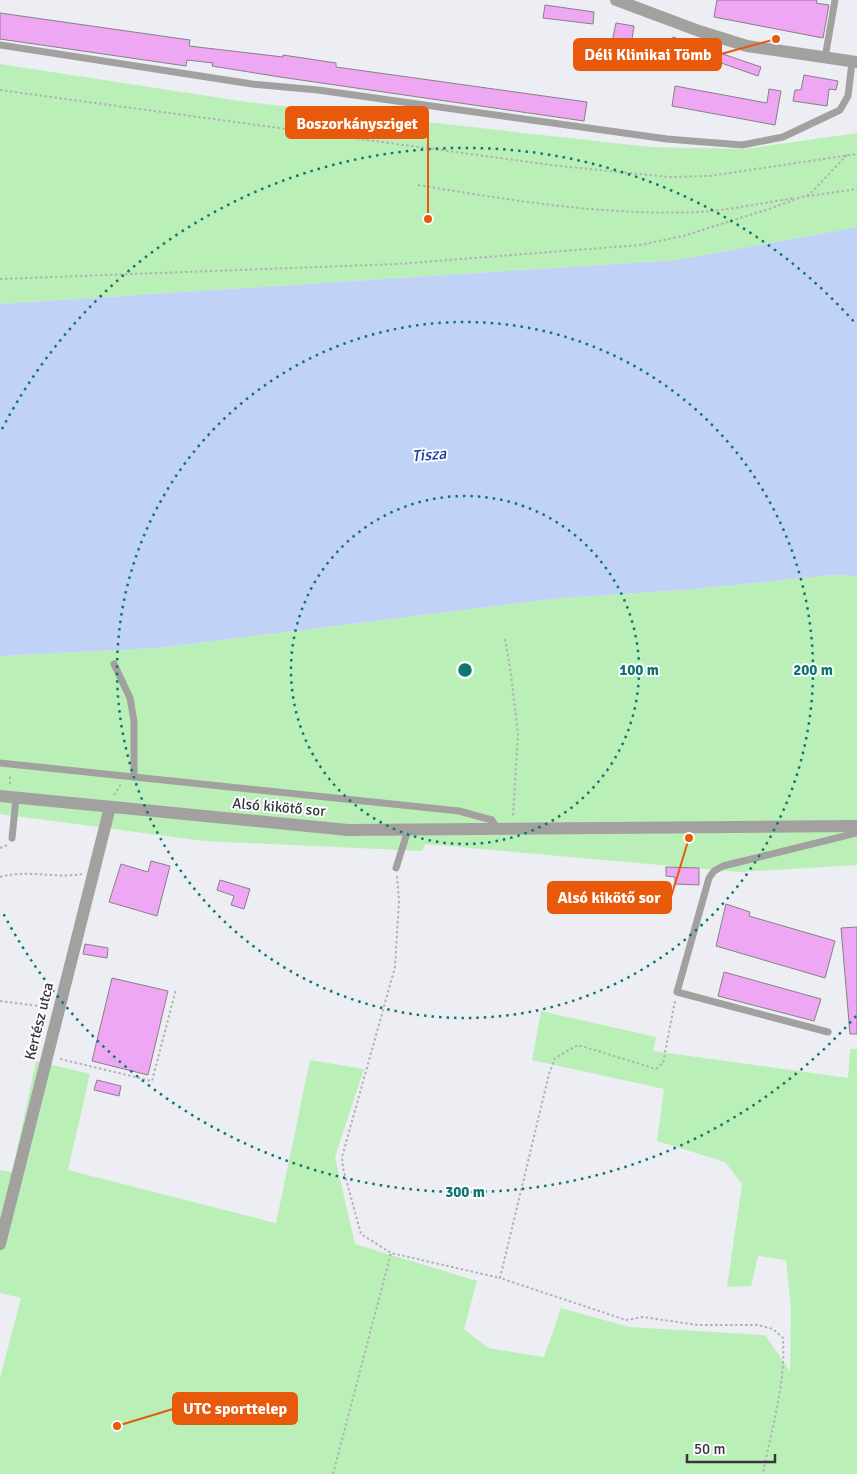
<svg xmlns="http://www.w3.org/2000/svg" width="857" height="1474" font-family="Signika,sans-serif">
  <style>
    .green { fill: #baf0b7 }
    .water { fill: #c0d2f5 }
    .building { fill: #eea7f3; stroke: #858185 }
    .lines { fill: none; stroke-linecap: round; stroke-linejoin: round }
    .path { stroke: #b1b2b6; stroke-width: 2; stroke-dasharray: 2.5 2.5; stroke-linecap: butt }
    .lane { stroke: #a3a0a0; stroke-width: 7 }
    .street { stroke: #a3a0a0; stroke-width: 12 }
    .ring { fill: none; stroke: #0f766e; stroke-width: 2.5; stroke-dasharray: 2.5 5 }
    .labels { text-anchor: middle; dominant-baseline: central; stroke-width: 4; stroke-linejoin: round; paint-order: stroke }
    .street-label { font-size: 15px; fill: #373739; stroke: #fbfcff }
    .water-label { font-size: 16px; font-style: italic; fill: #143d9b; stroke: #fbfcff }
    .centre { fill: #0f766e; stroke: #fbfcff; stroke-width: 2.5 }
    .ring-label { font-size: 15px; text-anchor: middle; font-weight: bold; fill: #0f766e; stroke: #fbfcff; stroke-width: 4; stroke-linejoin: round; paint-order: stroke }
    .leader { fill: none; stroke: #e8590c; stroke-width: 2 }
    .callout-dot { fill: #e8590c; stroke: #fbfcff; stroke-width: 2 }
    .callout { fill: #e8590c; stroke: #e8590c; stroke-width: 2 }
    .callout-label { font-size: 16px; text-anchor: middle; font-weight: bold; fill: #fff }
  </style>
  <rect width="100%" height="100%" fill="#edeef3"/>
  <g class="green">
    <path d="M0,64L247,102L650,147L745,149L857,133V227L677,260L0,304Z"/>
    <path d="M833,575L857,576V865L739,872L425,844L422,851L204,841L0,814V656L156,648L561,598L684,590Z"/>
    <path d="M541,1011L656,1037L653,1051L848,1078L850,1049H857V1474H0V1378L21,1298L0,1293V1170L12,1172L36,1061L90,1074L68,1170L276,1223L310,1060L364,1069L335,1157L355,1244L477,1281L464,1329L488,1348L544,1357L561,1308L629,1327L765,1335L790,1371L791,1308L786,1260L758,1256L751,1286L727,1287L742,1184L725,1162L657,1141L664,1089L532,1060Z"/>
  </g>
  <path class="water" d="M857,227V576L833,575L684,590L561,598L156,648L0,656V304L677,260Z"/>
  <g class="building">
    <path d="M717,0H817L816,3L829,5L823,38L714,17Z"/>
    <path d="M545,5L594,12L593,24L543,18Z"/>
    <path d="M0,13L190,40L189,46L283,57V55L336,63V67L587,102L584,121L280,77L212,66L213,63L187,60L186,66L0,39Z"/>
    <path d="M616,23L634,26L631,45L612,42Z"/>
    <path d="M673,37L761,67L758,76L670,45Z"/>
    <path d="M804,75L838,81L836,90L829,89L827,106L793,101L795,90H801Z"/>
    <path d="M675,86L767,103L769,89L781,91L775,125L672,106Z"/>
    <path d="M151,861L170,866L157,916L109,902L121,864L148,872Z"/>
    <path d="M666,867L699,868V885L675,884V877L666,876Z"/>
    <path d="M220,880L250,889L244,909L231,905L234,896L217,890Z"/>
    <path d="M726,904L750,912L749,916L835,941L825,978L716,946Z"/>
    <path d="M857,927V1034H850L841,928Z"/>
    <path d="M85,944L108,948L107,958L83,954Z"/>
    <path d="M724,972L821,999L814,1021L718,996Z"/>
    <path d="M112,978L168,991L148,1075L92,1061Z"/>
    <path d="M97,1080L121,1086L119,1096L94,1090Z"/>
  </g>
  <g class="lines">
    <g class="path">
      <path d="M0,90L551,165L670,177L709,176L857,154"/>
      <path d="M418,185C509,200 605,216 698,212C731,210 762,203 795,198"/>
      <path d="M802,197L857,189"/>
      <path d="M0,279L397,264L640,245L683,236L769,209L810,194L847,155"/>
      <path d="M505,639L511,674L518,735L513,816"/>
      <path d="M10,784V774"/>
      <path d="M114,795L121,784"/>
      <path d="M0,848L7,845"/>
      <path d="M397,876L399,901L395,967L342,1157L343,1168L361,1234L391,1253L500,1278"/>
      <path d="M0,877C27,869 54,879 82,874"/>
      <path d="M0,1001L47,1007"/>
      <path d="M675,1001L663,1063L656,1069L578,1045L555,1058L549,1074L500,1278L626,1320L643,1317L698,1325H758L773,1329L783,1338C786,1385 771,1429 763,1474"/>
      <path d="M60,1059L152,1081L176,989"/>
      <path d="M333,1474L391,1253"/>
    </g>
    <g class="lane">
      <path d="M0,45L252,84L318,90L667,139L742,145L783,137L840,110L848,96L852,62"/>
      <path d="M825,58L835,0"/>
      <path d="M114,664L130,698L134,721V777"/>
      <path d="M0,763L459,811L492,820L497,828"/>
      <path d="M12,838L16,798"/>
      <path d="M396,868L408,830"/>
      <path d="M828,1032L677,992L709,878L714,871L723,866L857,833"/>
    </g>
    <g class="street">
      <path d="M616,0L699,31L747,46L857,62"/>
      <path d="M0,796L348,830L857,826"/>
      <path d="M0,1244L110,807"/>
    </g>
  </g>
  <g class="ring">
    <circle cx="465" cy="670" r="174"/>
    <circle cx="465" cy="670" r="348"/>
    <path d="M856 1016A522 522 0 0 1 2 911M2 429A522 522 0 0 1 856 324"/>
  </g>
  <g class="labels">
    <g class="street-label">
      <text transform="translate(279 807) rotate(5)">Alsó kikötő sor</text>
      <text transform="translate(39 1021) rotate(-76)">Kertész utca</text>
    </g>
    <g class="water-label">
      <text transform="translate(429 455) rotate(-5)">Tisza</text>
    </g>
  </g>
  <circle cx="465" cy="670" r="8" class="centre"/>
  <g class="ring-label">
    <text x="639" y="675">100 m</text>
    <text x="813" y="675">200 m</text>
    <text x="465" y="1197">300 m</text>
  </g>
  <path class="leader" d="M776 39L721 54M428 219L428 123M689 838L671 897M117 1426L173 1409"/>
  <g class="callout-dot">
    <circle cx="776" cy="39" r="5"/>
    <circle cx="428" cy="219" r="5"/>
    <circle cx="689" cy="838" r="5"/>
    <circle cx="117" cy="1426" r="5"/>
  </g>
  <g class="callout">
    <rect x="574" y="39" width="147" height="31" rx="5"/>
    <rect x="286" y="107" width="142" height="31" rx="5"/>
    <rect x="548" y="882" width="123" height="31" rx="5"/>
    <rect x="173" y="1393" width="124" height="31" rx="5"/>
  </g>
  <g class="callout-label">
    <text x="648" y="60">Déli Klinikai Tömb</text>
    <text x="357" y="129">Boszorkánysziget</text>
    <text x="609" y="903">Alsó kikötő sor</text>
    <text x="235" y="1414">UTC sporttelep</text>
  </g>
  <path d="M687 1454v8h88v-8" fill="none" stroke="#373739" stroke-width="2.5"/>
  <text x="694" y="1454" font-size="15" fill="#373739" stroke="#fbfcff" stroke-width="4" paint-order="stroke">50 m</text>
</svg>
